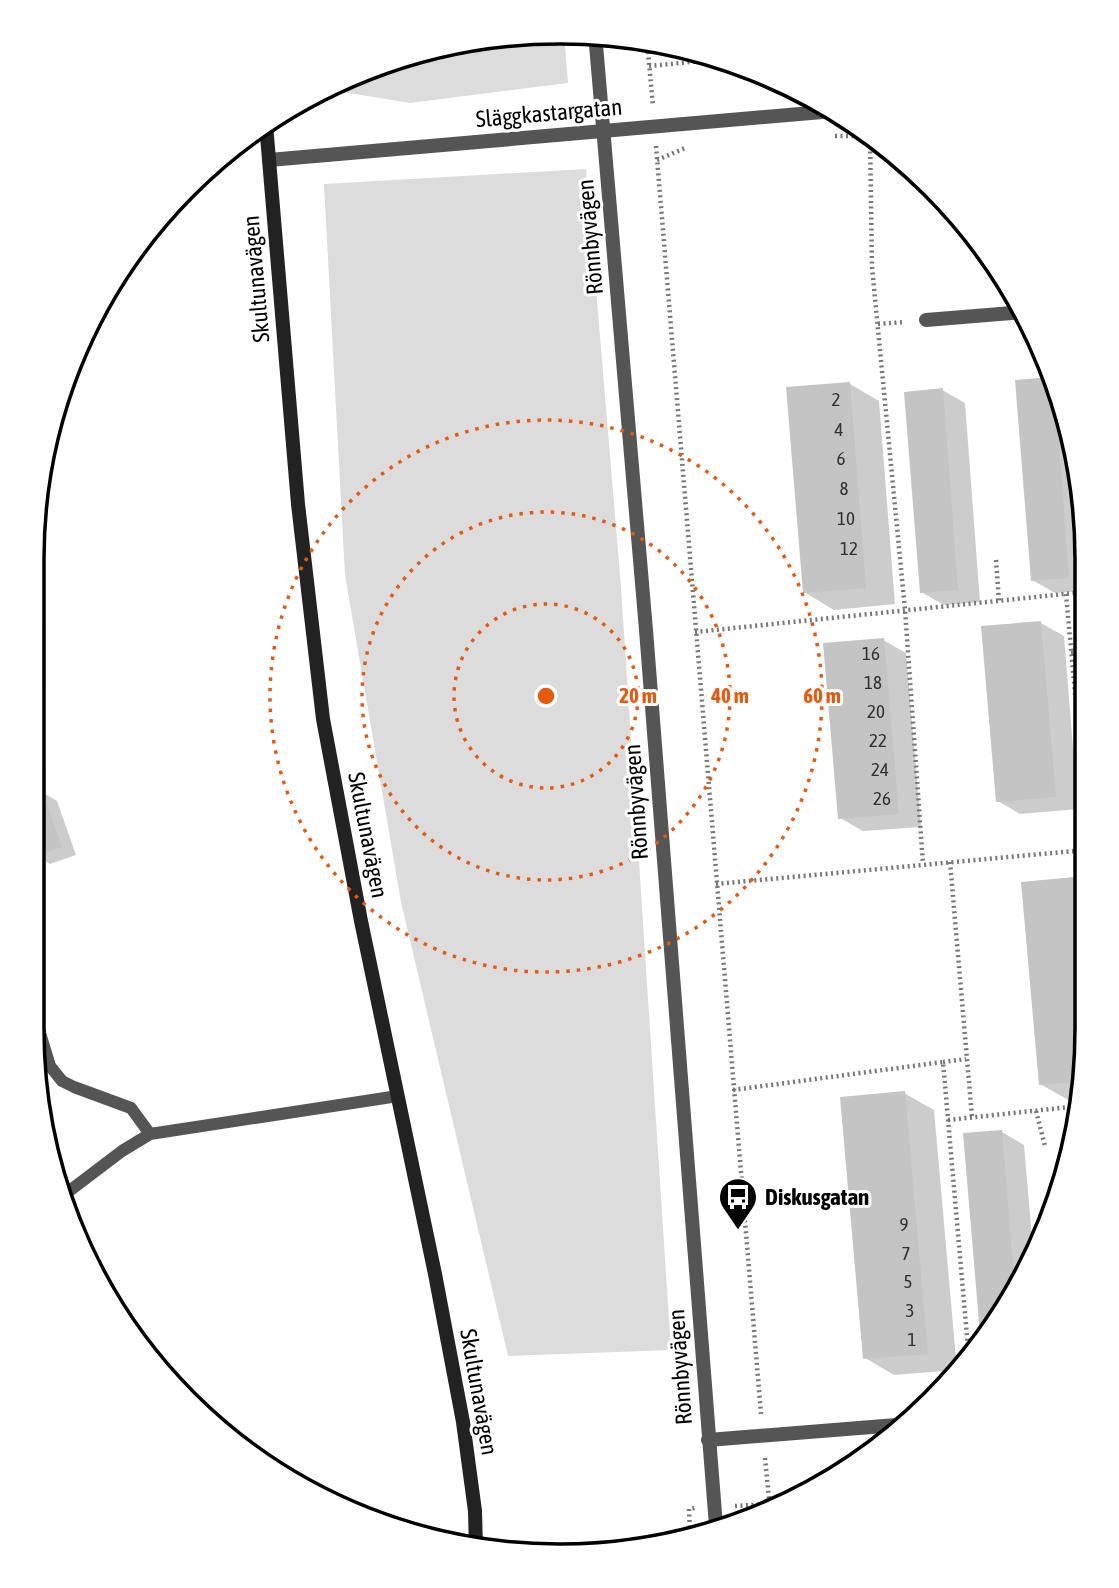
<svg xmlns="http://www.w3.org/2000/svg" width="1119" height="1588" font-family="'Asap Condensed',sans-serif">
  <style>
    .green { fill: #dcdcdc }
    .shadow { fill: #0003 }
    .building { fill: #c4c4c4 }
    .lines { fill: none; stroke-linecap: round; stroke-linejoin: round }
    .path { stroke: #777; stroke-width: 4.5; stroke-dasharray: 2 3.5; stroke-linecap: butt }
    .lane { stroke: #555; stroke-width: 12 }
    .street { stroke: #555; stroke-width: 14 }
    .secondary { stroke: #222; stroke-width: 14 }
    .ring { fill: none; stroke: #e8590c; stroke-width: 3.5; stroke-dasharray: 3.5 7 }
    .labels { text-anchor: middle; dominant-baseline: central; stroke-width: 6; stroke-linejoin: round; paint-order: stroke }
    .number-label { font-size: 19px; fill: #313131 }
    .street-label { font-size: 23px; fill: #000; stroke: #fff }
    .poi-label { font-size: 23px; font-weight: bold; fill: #000; stroke: #fff; text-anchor: start }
    .rim { fill: none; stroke: #000; stroke-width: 3.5 }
    .centre { fill: #e8590c; stroke: #fff; stroke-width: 3.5 }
    .ring-label { font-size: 21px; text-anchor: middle; font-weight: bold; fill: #e8590c; stroke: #fff; stroke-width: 6; stroke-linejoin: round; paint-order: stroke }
  </style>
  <rect width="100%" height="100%" fill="#fff"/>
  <g class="green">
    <path d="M564,34L568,83L410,103L324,89L389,60L490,36Z"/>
    <path d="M586,169L621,587L671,1350L508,1356L401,902L345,575L324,184Z"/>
  </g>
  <g class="shadow">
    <path d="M1049,379L1083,490L1084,591L1055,593L1032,580Z"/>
    <path d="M850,384L879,401L895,604L834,610L804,592Z"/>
    <path d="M942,390L965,403L980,602L944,605L921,592Z"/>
    <path d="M1041,623L1064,636L1078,809L1020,814L998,801Z"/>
    <path d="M883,640L906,653L921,827L863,831L840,818Z"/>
    <path d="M42,792L57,801L76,855L50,864L35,854L36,795Z"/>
    <path d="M1085,878L1086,1063L1080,1100L1070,1101L1040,1084L1023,884Z"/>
    <path d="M904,1093L934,1110L957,1370L894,1375L865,1358Z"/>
    <path d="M1002,1132L1024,1145L1034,1260L982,1343Z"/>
  </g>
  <g class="building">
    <path d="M1049,377L1056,400L1069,578L1031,581L1015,380Z"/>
    <path d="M850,382L866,588L803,593L786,387Z"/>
    <path d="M943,388L958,590L920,593L904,392Z"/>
    <path d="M1041,621L1056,797L996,802L981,626Z"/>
    <path d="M884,638L899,814L838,819L823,643Z"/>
    <path d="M42,790L62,847L35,856L36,793Z"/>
    <path d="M1085,876L1086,1063L1083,1081L1039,1085L1021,882Z"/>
    <path d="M905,1091L928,1354L863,1359L840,1097Z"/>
    <path d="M1002,1130L1015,1291L981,1346L963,1133Z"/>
  </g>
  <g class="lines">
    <g class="path">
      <path d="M647,41L653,106"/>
      <path d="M649,66L722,59"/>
      <path d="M870,135L872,267L905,610L923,864"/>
      <path d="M835,136H862"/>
      <path d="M656,146L761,1414"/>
      <path d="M657,160L685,148"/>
      <path d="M878,324L905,322"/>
      <path d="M1076,469L1083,549"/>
      <path d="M996,560L999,601"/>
      <path d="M1066,594L1085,802"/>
      <path d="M695,632L1084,592"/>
      <path d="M1071,653L1084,652"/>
      <path d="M950,862L972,1117"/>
      <path d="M716,884L1085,850"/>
      <path d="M943,1062L966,1059"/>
      <path d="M733,1090L943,1062L969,1359"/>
      <path d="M1036,1111L1045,1146"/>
      <path d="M948,1120L1079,1106"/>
      <path d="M765,1458L770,1509"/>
      <path d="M735,1506L769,1504"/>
      <path d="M690,1533L689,1509L695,1508"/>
    </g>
    <g class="lane">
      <path d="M32,980L40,1033L50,1066L62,1081L74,1087L131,1108L150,1134"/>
      <path d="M63,1194L68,1192L122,1151L150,1134L398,1096"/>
    </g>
    <g class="street">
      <path d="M595,33L646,630L716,1526"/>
      <path d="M269,160L834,111"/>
      <path d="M926,320L1024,312"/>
      <path d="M708,1440L909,1424"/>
    </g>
    <path class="secondary" d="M266,124L298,504L323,719L361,921L435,1274L463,1422L475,1511L476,1548"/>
  </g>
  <g class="ring">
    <circle cx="546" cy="696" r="92"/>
    <circle cx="546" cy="696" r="184"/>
    <circle cx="546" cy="696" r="276"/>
  </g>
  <defs>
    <symbol id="bus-pin" viewBox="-11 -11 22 30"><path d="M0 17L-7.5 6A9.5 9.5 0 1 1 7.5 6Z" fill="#000" stroke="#fff"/><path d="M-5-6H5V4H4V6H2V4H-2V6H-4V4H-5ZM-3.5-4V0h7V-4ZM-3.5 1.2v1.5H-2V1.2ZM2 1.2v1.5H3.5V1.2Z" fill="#fff"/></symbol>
  </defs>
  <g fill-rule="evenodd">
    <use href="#bus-pin" x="716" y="1175" width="44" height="60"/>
  </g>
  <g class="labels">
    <g class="number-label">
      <text x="836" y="399">2</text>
      <text x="839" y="429">4</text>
      <text x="841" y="458">6</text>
      <text x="844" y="488">8</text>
      <text x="846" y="518">10</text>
      <text x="849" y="548">12</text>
      <text x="871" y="653">16</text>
      <text x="873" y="682">18</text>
      <text x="876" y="711">20</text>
      <text x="878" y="740">22</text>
      <text x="880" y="769">24</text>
      <text x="882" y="798">26</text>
      <text x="904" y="1224">9</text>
      <text x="906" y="1253">7</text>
      <text x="908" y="1281">5</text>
      <text x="910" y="1310">3</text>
      <text x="912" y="1339">1</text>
    </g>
    <g class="street-label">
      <text transform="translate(549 113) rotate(-5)">Släggkastargatan</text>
      <text transform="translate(590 237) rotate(-95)">Rönnbyvägen</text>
      <text transform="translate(256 279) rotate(-95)">Skultunavägen</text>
      <text transform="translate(636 802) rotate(-94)">Rönnbyvägen</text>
      <text transform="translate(368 835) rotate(79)">Skultunavägen</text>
      <text transform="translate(680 1367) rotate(-94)">Rönnbyvägen</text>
      <text transform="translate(479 1392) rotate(80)">Skultunavägen</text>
    </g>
    <g class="poi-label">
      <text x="765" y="1197">Diskusgatan</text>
    </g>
  </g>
  <path d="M0 0H1119V1588H0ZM559 44H560A515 515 0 0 1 1075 559V1029A515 515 0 0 1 560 1544H559A515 515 0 0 1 44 1029V559A515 515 0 0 1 559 44Z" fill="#fff" fill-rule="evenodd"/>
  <path class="rim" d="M559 44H560A515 515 0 0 1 1075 559V1029A515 515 0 0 1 560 1544H559A515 515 0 0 1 44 1029V559A515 515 0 0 1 559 44Z"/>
  <circle cx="546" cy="696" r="10" class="centre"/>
  <g class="ring-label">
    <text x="638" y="703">20 m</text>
    <text x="730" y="703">40 m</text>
    <text x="822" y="703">60 m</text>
  </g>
</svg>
